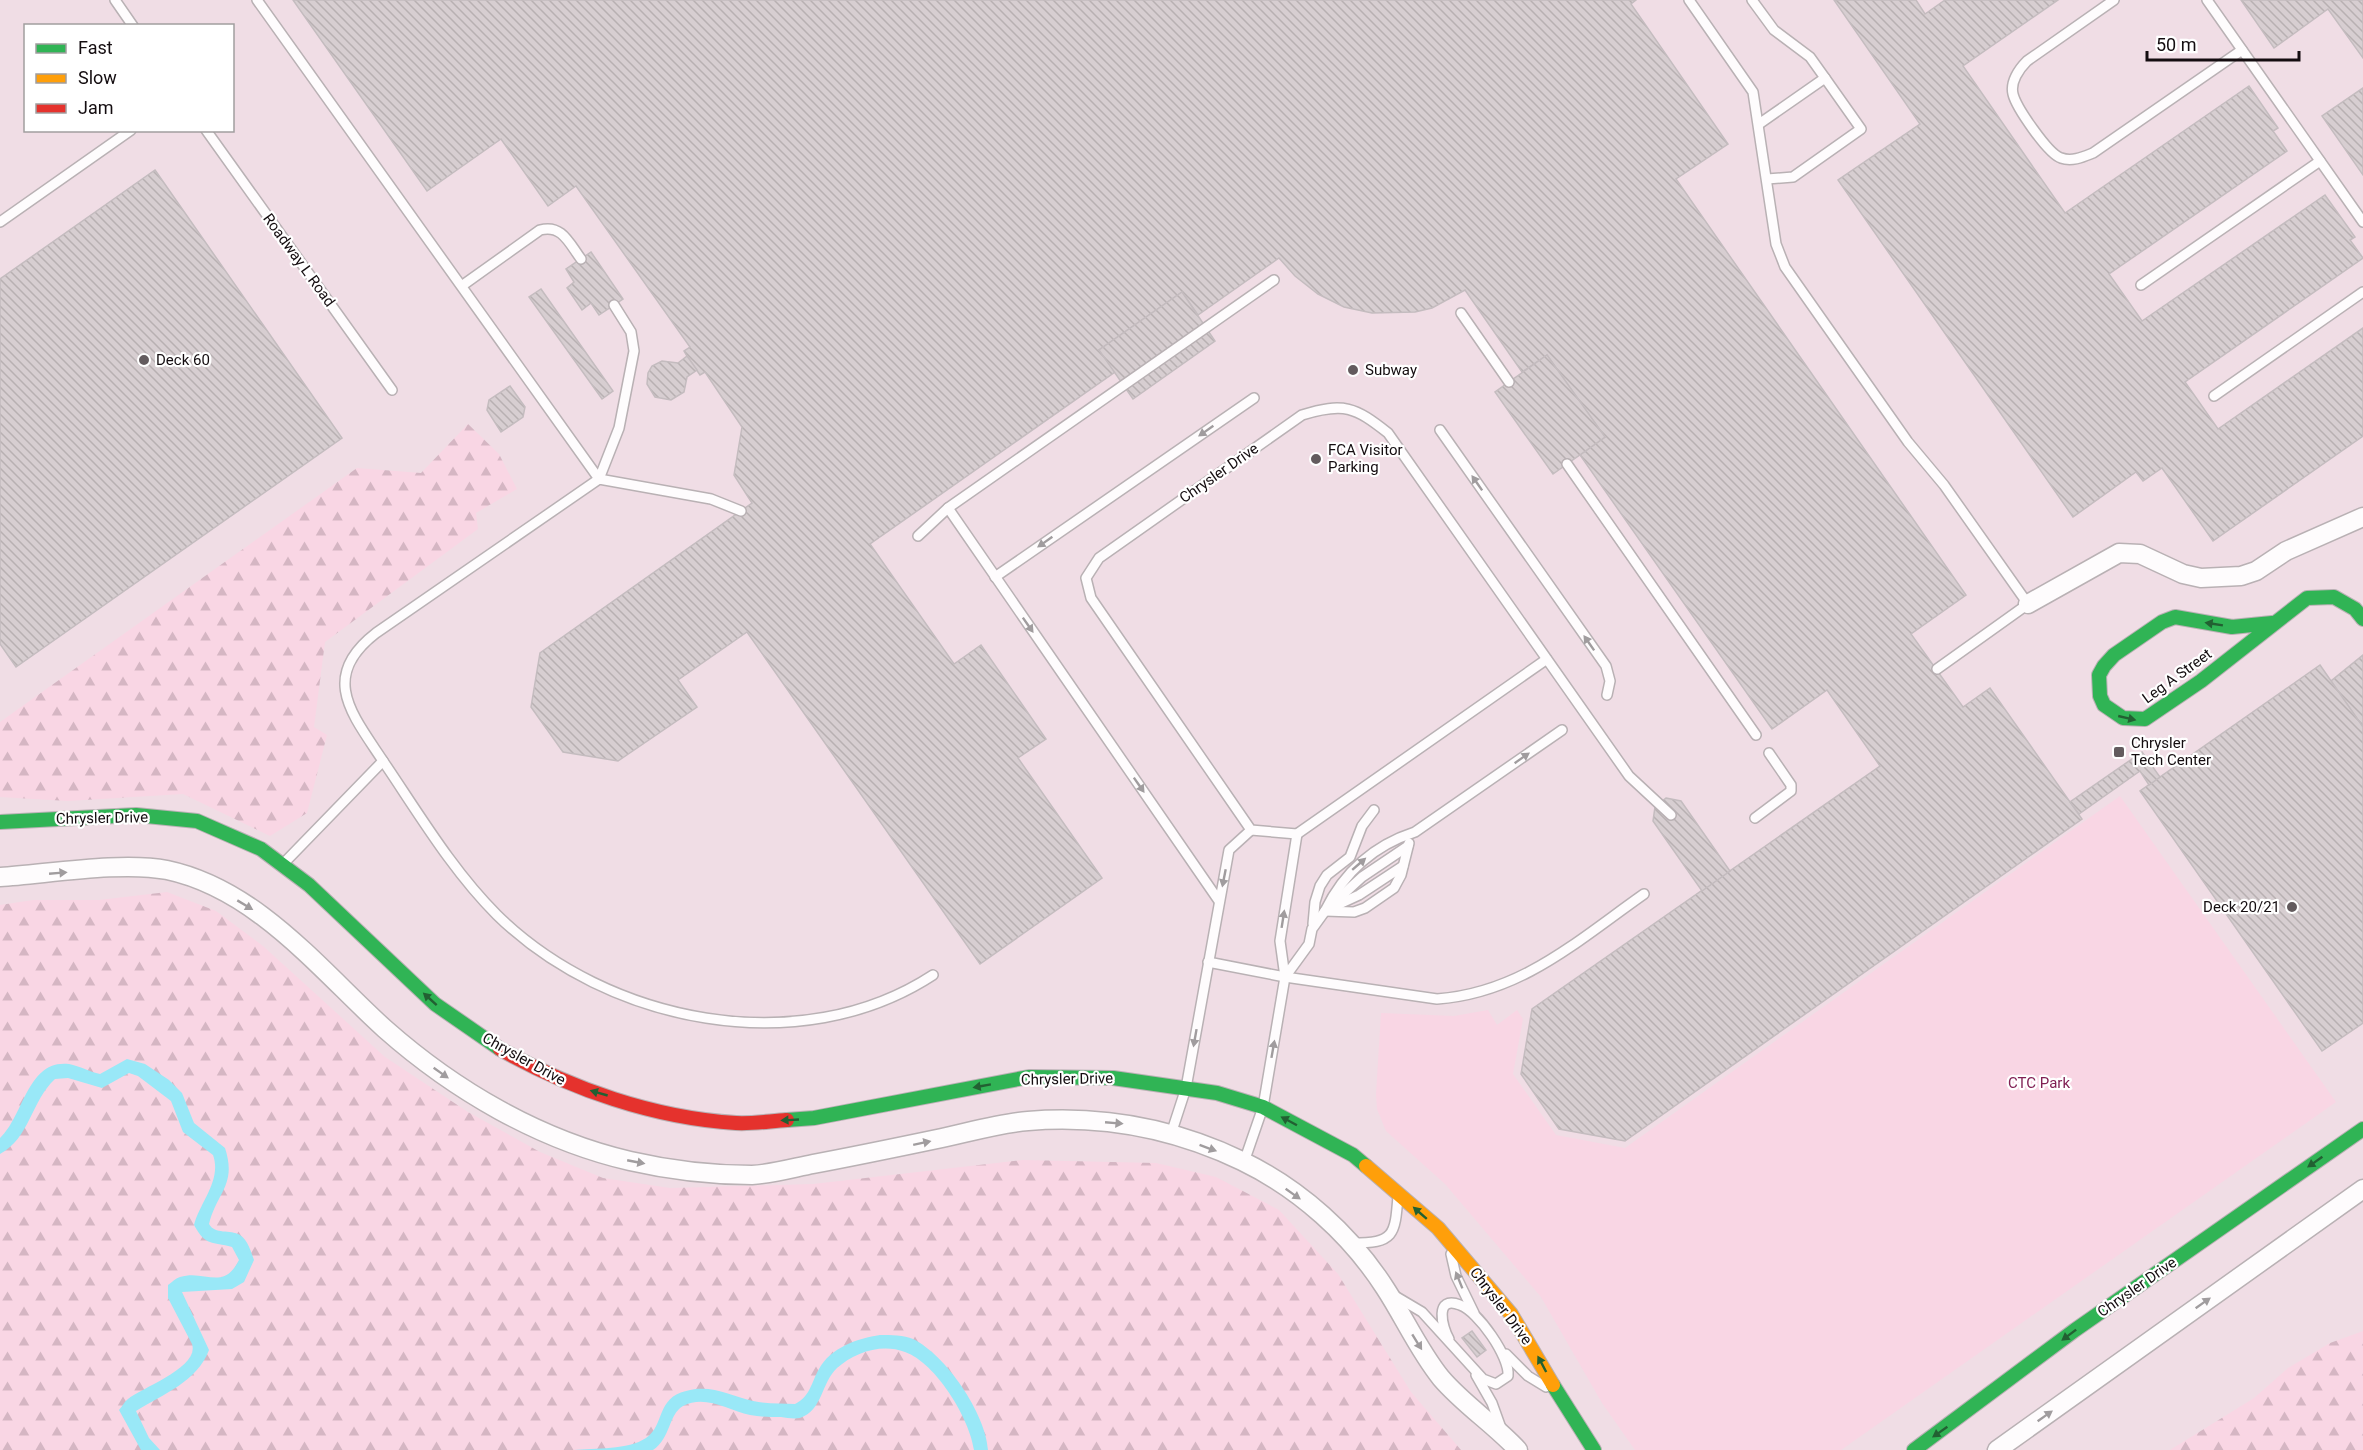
<svg xmlns="http://www.w3.org/2000/svg" width="2363" height="1450" font-family="Roboto,sans-serif">
  <style>
    .built { fill: #f0dde5; fill-rule: evenodd }
    .forest { fill: url(#forest-firs) }
    .green { fill: #f9d6e4 }
    .water { fill: #99e8f7 }
    .building { fill: url(#building-back-hatch); stroke: #c4bcbf; stroke-width: 1.5 }
    .lines { fill: none; stroke-linecap: round; stroke-linejoin: round }
    .lane-casing { stroke: #b9b1b4; stroke-width: 12 }
    .street-casing { stroke: #b9b1b4; stroke-width: 21 }
    .fast-casing { stroke: #b9b1b4; stroke-width: 16 }
    .slow-casing { stroke: #b9b1b4; stroke-width: 16 }
    .jam-casing { stroke: #b9b1b4; stroke-width: 16 }
    .lane { stroke: #fefcfd; stroke-width: 9 }
    .street { stroke: #fefcfd; stroke-width: 18 }
    .fast { stroke: #30b455; stroke-width: 14 }
    .slow { stroke: #ff9f0a; stroke-width: 14 }
    .jam { stroke: #e5322d; stroke-width: 14 }
    .oneway { fill: #a09c9e }
    .oneway2 { fill: #226032 }
    .poi-dot { fill: #635b5e; stroke: #fff; stroke-width: 2 }
    .labels { text-anchor: middle; dominant-baseline: central; stroke-width: 4.5; stroke-linejoin: round; paint-order: stroke }
    .street-label { font-size: 15px; fill: #140d10; stroke: #fff }
    .poi-label { font-size: 15px; fill: #140d10; stroke: #fff; text-anchor: start }
    .park-label { font-size: 15px; fill: #802054; stroke: #fff }
  </style>
  <defs>
    <pattern id="forest-firs" width="22" height="20" patternUnits="userSpaceOnUse" patternTransform="scale(1.5)"><rect width="22" height="20" fill="#f9d6e4"/><path d="M5 1l3.5 6h-7zM16 11l3.5 6h-7z" fill="#d5b6c3"/></pattern>
    <pattern id="building-back-hatch" width="6" height="6" patternUnits="userSpaceOnUse" patternTransform="scale(1.5)"><rect width="6" height="6" fill="#d7ced1"/><path d="M-1 5l2 2M0 0l6 6M5-1l2 2" fill="none" stroke="#b8b0b2"/></pattern>
  </defs>
  <rect width="100%" height="100%" fill="#f6ebef"/>
  <path class="built" d="M0,0H2363V1450H0ZM26,26H232V130H26Z"/>
  <g class="forest">
    <path d="M468,424L499,454L517,489L476,513L478,529L325,642L314,727L327,735L307,813L270,836L183,794L68,801L0,797V722L357,468L421,473Z"/>
    <path d="M167,892L216,911L263,946L385,1057L468,1112L540,1152L603,1178L670,1188L813,1184L1023,1160L1156,1163L1216,1177L1279,1210L1338,1274L1411,1392L1461,1450H0V905L33,900H99Z"/>
    <path d="M2363,1331V1450H2170L2254,1398L2288,1368L2330,1343Z"/>
  </g>
  <path class="green" d="M2120,796L2336,1102L1841,1450H1635L1602,1403L1541,1297L1445,1184L1386,1131L1377,1109L1376,1094L1381,1013L1454,1016L1488,1010L1497,1025L1517,1010L1523,1019L1513,1074L1556,1135L1625,1148Z"/>
  <g class="water">
    <path d="M127,1059L145,1064L169,1080L182,1093L194,1123L225,1148C237,1185 217,1192 209,1224C215,1235 230,1229 240,1235C248,1240 251,1252 254,1260L244,1282L232,1289L182,1292L209,1350C198,1381 162,1395 136,1411L149,1438L160,1450H141L119,1410C122,1407 124,1402 128,1399C143,1387 200,1367 192,1344L168,1298V1285C172,1282 176,1278 180,1277C205,1269 223,1292 239,1260L232,1247C212,1241 206,1247 194,1225C200,1202 222,1180 213,1155L183,1132L171,1101L138,1076L129,1073L102,1088L68,1078L55,1079C31,1101 30,1138 0,1154V1138C24,1116 27,1059 69,1064C80,1066 90,1072 100,1074Z"/>
    <path d="M880,1335C891,1335 904,1335 913,1339C946,1355 986,1414 988,1450H974C970,1419 936,1363 905,1352C882,1343 855,1352 837,1368C821,1383 823,1410 800,1418C794,1419 787,1418 781,1417C771,1417 760,1417 750,1415C728,1410 705,1394 683,1406C668,1415 671,1438 653,1450H574C595,1448 628,1450 646,1438C665,1425 656,1398 686,1391C712,1384 729,1396 753,1401C767,1404 781,1403 795,1404C810,1397 811,1383 819,1369C830,1348 858,1338 880,1335Z"/>
  </g>
  <g class="building">
    <path d="M293,0H1636L1631,4L1728,144L1676,179L1966,595L1911,634L1963,707L1990,688L2082,819L1625,1141L1559,1129L1521,1074L1532,1009L1880,766L1827,690L1772,729L1580,455L1605,437L1547,355L1522,372L1465,290L1432,308L1415,312L1372,313L1344,307L1318,294L1295,276L1279,258L1198,315L1182,292L1099,350L1115,372L870,544L954,664L981,645L1046,739L1018,758L1102,878L980,964L747,632L678,680L697,707L618,761L563,752L531,707L540,653L752,503L734,475L742,427L705,372L700,375L687,356L684,351L690,347L576,186L548,206L501,139L427,191Z"/>
    <path d="M1834,0H1916L1925,14L1945,0H2058L1963,66L2065,213L2249,86L2278,128L2273,131L2287,151L2109,274L2142,321L2325,195L2355,237L2350,240L2363,258L2185,382L2218,429L2363,328V436L2213,541L2162,468L2143,481L2136,472L2073,517L1838,180L1920,124Z"/>
    <path d="M2241,0H2363V58L2328,9L2274,48Z"/>
    <path d="M2363,88V175L2322,116Z"/>
    <path d="M155,170L342,438L16,667L0,644V279Z"/>
    <path d="M591,252L623,299L599,315L591,303L582,310L567,288L574,282L566,269Z"/>
    <path d="M541,289L613,391L602,399L529,297Z"/>
    <path d="M1182,292L1215,341L1133,399L1099,350Z"/>
    <path d="M1547,355L1605,437L1553,474L1495,392Z"/>
    <path d="M687,356L697,370L687,377L684,392L671,400L655,397L647,384L648,373L652,366L662,361L678,363Z"/>
    <path d="M510,386L525,407L523,417L501,432L487,410L489,400Z"/>
    <path d="M2363,655V727L2331,681Z"/>
    <path d="M2320,665L2363,727V1023L2322,1051L2140,791Z"/>
    <path d="M2142,752L2160,777L2149,785L2140,771L2079,814L2070,802Z"/>
    <path d="M1666,798L1681,801L1730,871L1702,891L1653,821L1655,807Z"/>
    <path d="M1472,1331L1486,1350L1477,1357L1462,1338Z"/>
  </g>
  <g class="lines">
    <defs>
      <g id="lane">
        <path d="M115,0L133,26"/>
        <path d="M257,0L599,479"/>
        <path d="M1689,0L1753,92L1776,244L1785,267L1908,442L1944,485L2028,604L1937,669"/>
        <path d="M1752,0L1774,30L1810,57L1825,78L1759,124"/>
        <path d="M2114,0L2027,61C2019,69 2010,82 2013,94C2016,107 2048,154 2061,158C2072,162 2083,157 2093,153L2242,50"/>
        <path d="M2207,0L2363,222"/>
        <path d="M206,130L392,390"/>
        <path d="M1767,179L1793,177L1861,129L1825,78"/>
        <path d="M0,222L131,130"/>
        <path d="M463,285L540,230C562,224 569,243 581,259"/>
        <path d="M2141,285L2320,161"/>
        <path d="M1461,313L1509,382"/>
        <path d="M2214,396L2363,292"/>
        <path d="M1440,430L1606,666L1610,681L1607,695"/>
        <path d="M1567,464L1756,735"/>
        <path d="M599,479L619,428L634,351L631,332L614,305"/>
        <path d="M948,508L1219,901"/>
        <path d="M918,536L948,508L1274,280"/>
        <path d="M995,577L1254,398"/>
        <path d="M1547,659L1297,834L1251,830L1091,598L1086,578L1099,558L1302,415C1344,402 1355,407 1388,433L1629,776L1671,815"/>
        <path d="M383,761C419,814 452,870 497,915C607,1023 800,1062 933,975"/>
        <path d="M1755,818L1791,791V785L1769,753"/>
        <path d="M284,863L383,761C352,714 319,677 376,633L599,479L711,499L741,511"/>
        <path d="M1333,907L1359,895L1403,866"/>
        <path d="M1325,911C1344,872 1375,845 1415,832L1562,730"/>
        <path d="M1325,911L1354,912L1365,908L1394,888L1401,875L1409,843"/>
        <path d="M1313,924L1315,902L1320,886L1327,875L1350,857L1362,826L1374,810"/>
        <path d="M1208,962L1285,977L1437,999C1521,993 1577,941 1644,894"/>
        <path d="M1285,977L1309,944L1312,929L1325,911L1362,877L1408,846"/>
        <path d="M1171,1134L1186,1088L1229,850L1251,830"/>
        <path d="M1244,1162L1263,1107L1285,977L1280,941L1297,834"/>
        <path d="M1352,1243C1394,1243 1395,1236 1398,1196"/>
        <path d="M1451,1254L1456,1276L1474,1313"/>
        <path d="M1395,1296L1422,1312L1483,1379L1496,1384L1508,1376C1510,1357 1478,1311 1460,1305C1434,1295 1442,1327 1449,1339"/>
        <path d="M1506,1354L1528,1376L1546,1387"/>
        <path d="M1476,1375L1492,1403L1501,1428"/>
      </g>
      <g id="street">
        <path d="M2028,604L2119,553L2140,554L2183,574L2201,578L2241,576L2256,571L2286,551L2363,517"/>
        <path d="M0,877C47,874 122,861 167,870C257,889 320,970 385,1029C454,1090 539,1140 630,1161C669,1170 712,1175 752,1175C772,1174 793,1168 813,1164C856,1156 899,1147 942,1138C970,1132 1000,1123 1028,1121C1102,1115 1175,1129 1242,1161C1300,1189 1351,1235 1385,1288C1404,1317 1419,1351 1441,1378C1464,1405 1494,1424 1518,1450"/>
        <path d="M1997,1450L2363,1189"/>
      </g>
      <g id="fast">
        <path d="M2272,623L2232,627L2175,617L2162,622L2114,655L2104,666L2099,675L2100,696L2104,705L2123,718L2145,719L2201,681L2307,598L2334,597L2355,609L2363,619"/>
        <path d="M0,822L136,815L197,821L261,849L309,885L435,1004L500,1049"/>
        <path d="M787,1120L814,1118L1029,1077L1113,1078L1217,1093L1263,1107L1353,1155L1366,1166"/>
        <path d="M1553,1385L1594,1450"/>
        <path d="M1914,1450L2075,1330L2363,1129"/>
      </g>
      <path id="slow" d="M1366,1166L1438,1228L1511,1314L1553,1385"/>
      <path id="jam" d="M500,1049C571,1089 654,1118 736,1123C753,1124 770,1121 787,1120"/>
    </defs>
    <use href="#lane" class="lane-casing"/>
    <use href="#street" class="street-casing"/>
    <use href="#fast" class="fast-casing"/>
    <use href="#slow" class="slow-casing"/>
    <use href="#jam" class="jam-casing"/>
    <use href="#lane" class="lane"/>
    <use href="#street" class="street"/>
    <use href="#fast" class="fast"/>
    <use href="#slow" class="slow"/>
    <use href="#jam" class="jam"/>
  </g>
  <defs><path id="oneway-solid" d="M-6-.8H1V-3.2L6.5 0L1 3.2V.8H-6Z" transform="scale(1.5)"/></defs>
  <g class="oneway">
    <use href="#oneway-solid" transform="translate(1206 431) rotate(145)"/>
    <use href="#oneway-solid" transform="translate(1477 483) rotate(-125)"/>
    <use href="#oneway-solid" transform="translate(1045 542) rotate(145)"/>
    <use href="#oneway-solid" transform="translate(1028 625) rotate(55)"/>
    <use href="#oneway-solid" transform="translate(1589 643) rotate(-125)"/>
    <use href="#oneway-solid" transform="translate(1522 758) rotate(-35)"/>
    <use href="#oneway-solid" transform="translate(1139 785) rotate(55)"/>
    <use href="#oneway-solid" transform="translate(1359 864) rotate(-41)"/>
    <use href="#oneway-solid" transform="translate(58 873) rotate(-5)"/>
    <use href="#oneway-solid" transform="translate(1224 878) rotate(101)"/>
    <use href="#oneway-solid" transform="translate(245 905) rotate(31)"/>
    <use href="#oneway-solid" transform="translate(1283 919) rotate(-81)"/>
    <use href="#oneway-solid" transform="translate(1195 1038) rotate(100)"/>
    <use href="#oneway-solid" transform="translate(1273 1049) rotate(-80)"/>
    <use href="#oneway-solid" transform="translate(441 1073) rotate(35)"/>
    <use href="#oneway-solid" transform="translate(1114 1123) rotate(5)"/>
    <use href="#oneway-solid" transform="translate(922 1143) rotate(-12)"/>
    <use href="#oneway-solid" transform="translate(1208 1148) rotate(20)"/>
    <use href="#oneway-solid" transform="translate(636 1162) rotate(11)"/>
    <use href="#oneway-solid" transform="translate(1293 1194) rotate(35)"/>
    <use href="#oneway-solid" transform="translate(1459 1280) rotate(-112)"/>
    <use href="#oneway-solid" transform="translate(2203 1303) rotate(-35)"/>
    <use href="#oneway-solid" transform="translate(1417 1342) rotate(58)"/>
    <use href="#oneway-solid" transform="translate(2045 1416) rotate(-35)"/>
  </g>
  <g class="oneway2">
    <use href="#oneway-solid" transform="translate(2214 624) rotate(-171)"/>
    <use href="#oneway-solid" transform="translate(2127 718) rotate(13)"/>
    <use href="#oneway-solid" transform="translate(430 999) rotate(-138)"/>
    <use href="#oneway-solid" transform="translate(982 1086) rotate(170)"/>
    <use href="#oneway-solid" transform="translate(599 1093) rotate(-164)"/>
    <use href="#oneway-solid" transform="translate(790 1120) rotate(177)"/>
    <use href="#oneway-solid" transform="translate(1289 1121) rotate(-152)"/>
    <use href="#oneway-solid" transform="translate(2315 1162) rotate(145)"/>
    <use href="#oneway-solid" transform="translate(1420 1213) rotate(-139)"/>
    <use href="#oneway-solid" transform="translate(2069 1335) rotate(143)"/>
    <use href="#oneway-solid" transform="translate(1542 1364) rotate(-118)"/>
    <use href="#oneway-solid" transform="translate(1940 1432) rotate(145)"/>
  </g>
  <g class="poi-dot">
    <circle cx="144" cy="360" r="6"/>
    <circle cx="1353" cy="370" r="6"/>
    <circle cx="1316" cy="459" r="6"/>
    <rect x="2113" y="746" width="12" height="12" rx="3"/>
    <circle cx="2292" cy="907" r="6"/>
  </g>
  <g class="labels">
    <g class="street-label">
      <text transform="translate(299 260) rotate(54)">Roadway L Road</text>
      <text transform="translate(1219 473) rotate(-35)">Chrysler Drive</text>
      <text transform="translate(2177 676) rotate(-36)">Leg A Street</text>
      <text transform="translate(102 818) rotate(-1)">Chrysler Drive</text>
      <text transform="translate(524 1059) rotate(29)">Chrysler Drive</text>
      <text transform="translate(1067 1079) rotate(-1)">Chrysler Drive</text>
      <text transform="translate(2137 1287) rotate(-35)">Chrysler Drive</text>
      <text transform="translate(1501 1306) rotate(53)">Chrysler Drive</text>
    </g>
    <g class="poi-label">
      <text x="156" y="360">Deck 60</text>
      <text x="1365" y="370">Subway</text>
      <text x="1328" y="450">FCA Visitor<tspan x="1328" dy="17">Parking</tspan></text>
      <text x="2131" y="743">Chrysler<tspan x="2131" dy="17">Tech Center</tspan></text>
      <text x="2280" y="907" text-anchor="end">Deck 20/21</text>
    </g>
    <g class="park-label">
      <text x="2039" y="1083">CTC Park</text>
    </g>
  </g>
  <rect x="24" y="24" width="210" height="108" fill="#ffffff" stroke="#a19e9f" stroke-width="1.5"/>
  <rect x="36" y="44" width="30" height="9" fill="#30b455" stroke="#a19e9f" stroke-width="1.5"/>
  <text x="78" y="54" font-size="18" fill="#140d10">Fast</text>
  <rect x="36" y="74" width="30" height="9" fill="#ff9f0a" stroke="#a19e9f" stroke-width="1.5"/>
  <text x="78" y="84" font-size="18" fill="#140d10">Slow</text>
  <rect x="36" y="104" width="30" height="9" fill="#e5322d" stroke="#a19e9f" stroke-width="1.5"/>
  <text x="78" y="114" font-size="18" fill="#140d10">Jam</text>
  <path d="M2147 51v9h152v-9" fill="none" stroke="#140d10" stroke-width="3"/>
  <text x="2156" y="51" font-size="18" fill="#140d10" stroke="#ffffff" stroke-width="4.5" paint-order="stroke">50 m</text>
</svg>
